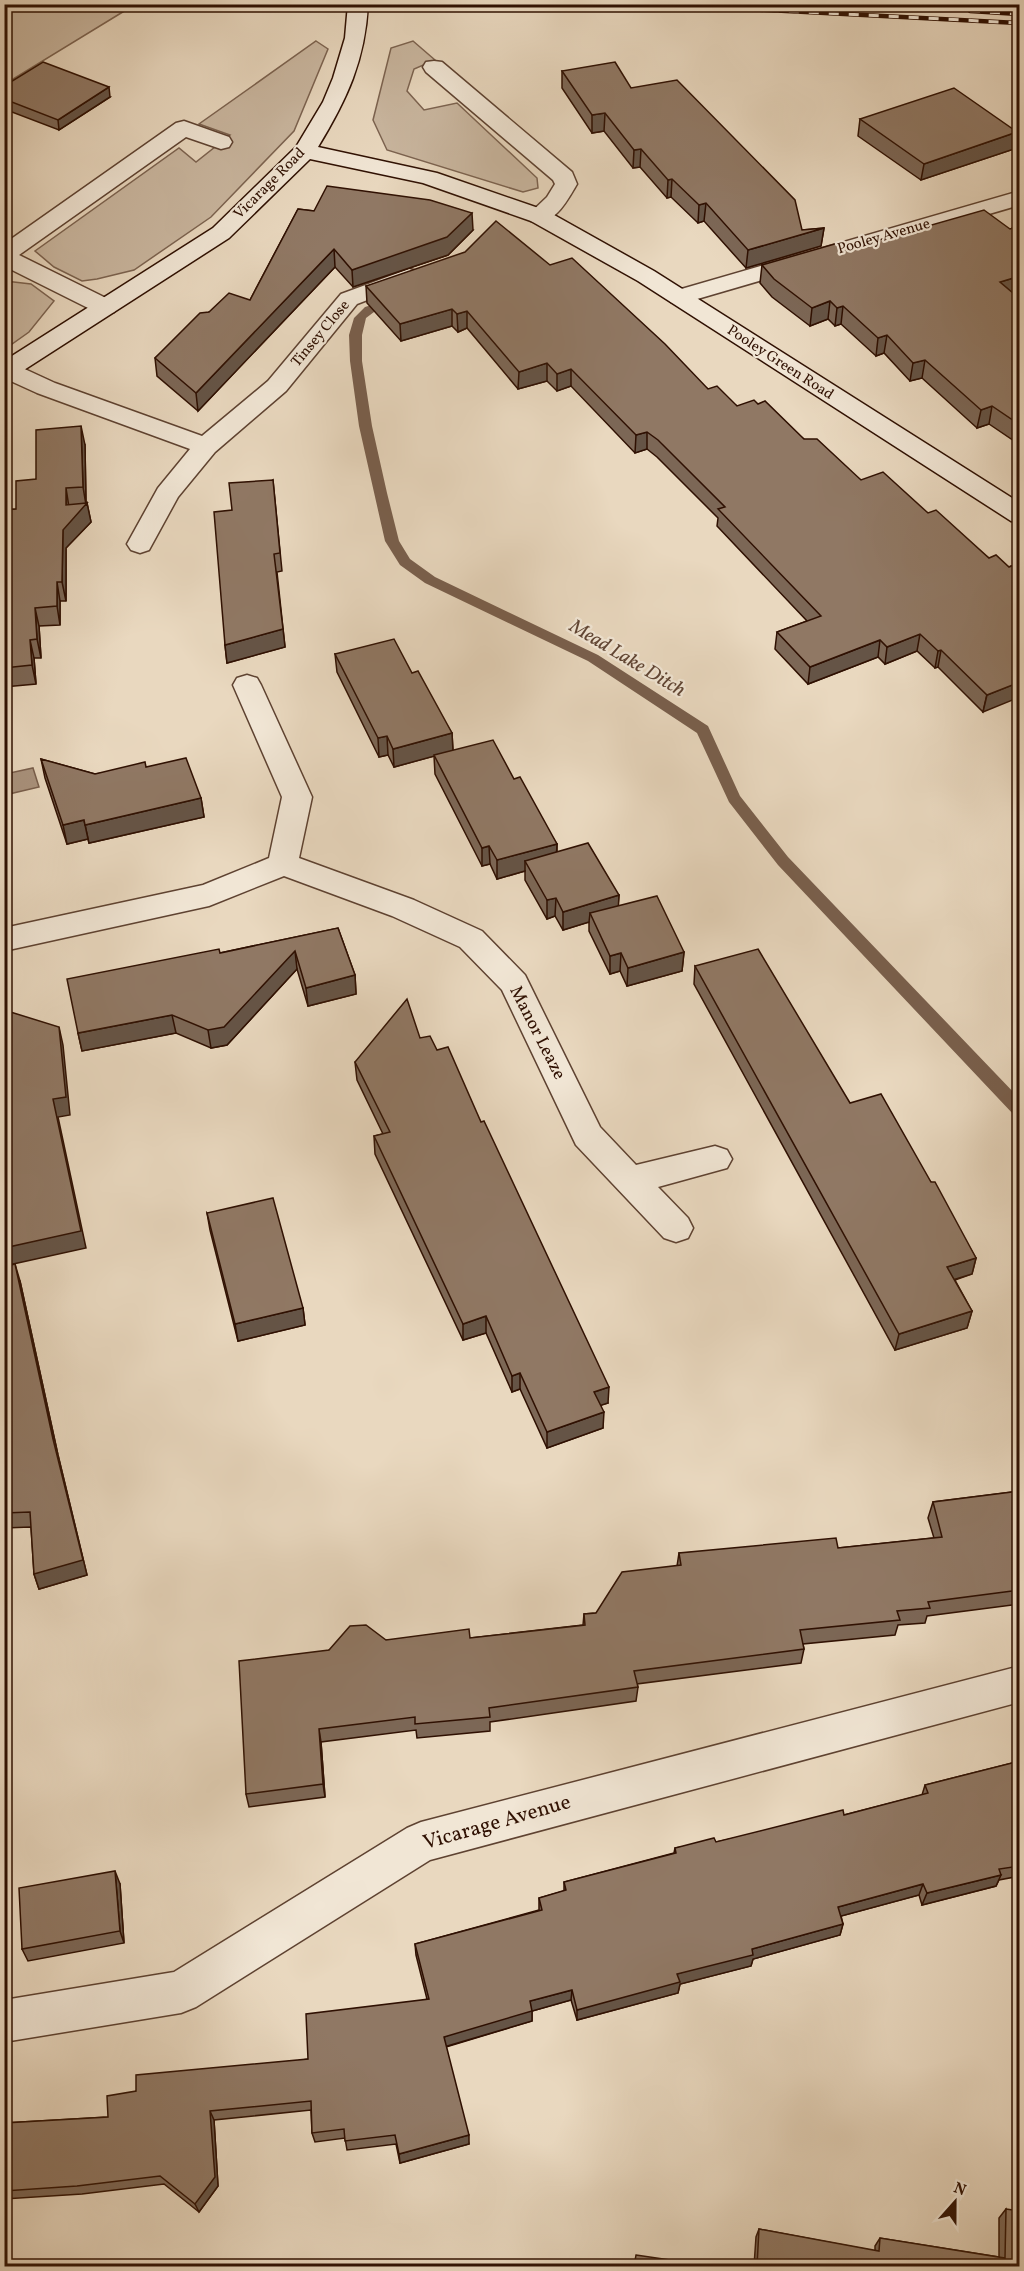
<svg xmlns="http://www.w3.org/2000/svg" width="1024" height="2271" font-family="Vollkorn,serif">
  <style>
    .green { fill: #c9b69f; stroke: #7c6350; stroke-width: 1.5 }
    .water { fill: #aa947f; stroke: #795f4d; stroke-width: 1.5 }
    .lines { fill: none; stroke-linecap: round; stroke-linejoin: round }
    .stream { fill: #795f4d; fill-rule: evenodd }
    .street-casing { stroke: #5e4231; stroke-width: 3 }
    .secondary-casing { stroke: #2f1002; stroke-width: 3 }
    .street { fill: #f1e6d5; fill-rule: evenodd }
    .secondary { fill: #f1e6d5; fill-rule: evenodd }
    .rail-casing { stroke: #2f1002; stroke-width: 4.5 }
    .rail { stroke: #f1e6d5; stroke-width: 3; stroke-dasharray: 10; stroke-linecap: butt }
    .wall { fill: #7c6756; stroke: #2f1002; stroke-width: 1.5 }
    .shaded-wall { fill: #655446; stroke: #2f1002; stroke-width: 1.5 }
    .building { fill: #907864; stroke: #2f1002; stroke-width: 1.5 }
    .labels { text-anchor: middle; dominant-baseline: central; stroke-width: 4.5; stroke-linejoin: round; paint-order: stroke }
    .far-street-label { font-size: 15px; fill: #2f1002; stroke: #f1e6d5 }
    .street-label { font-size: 18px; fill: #2f1002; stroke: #f1e6d5 }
    .water-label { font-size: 20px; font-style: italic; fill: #604534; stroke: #f1e6d5 }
    .near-street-label { font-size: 21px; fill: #2f1002; stroke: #f1e6d5 }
  </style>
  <rect width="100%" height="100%" fill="#e9d8bf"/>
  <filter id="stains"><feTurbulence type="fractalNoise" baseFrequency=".00333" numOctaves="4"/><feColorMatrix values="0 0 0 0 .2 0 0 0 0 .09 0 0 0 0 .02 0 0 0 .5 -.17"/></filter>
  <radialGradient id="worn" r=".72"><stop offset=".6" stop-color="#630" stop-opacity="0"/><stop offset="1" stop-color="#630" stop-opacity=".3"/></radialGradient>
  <g class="green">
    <path d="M126,10L5,84V11Z"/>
    <path d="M316,41L328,49L294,131L211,217L134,270L97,279L82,281L54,267L35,251L179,148L196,162L230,135L199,124Z"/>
    <path d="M413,41L435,60L414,69L407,91L424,110L457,103L537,178L538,188L523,192L387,150L373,120L391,48Z"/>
    <path d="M5,281L31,284L54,301L29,332L5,349Z"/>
  </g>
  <path class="water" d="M33,768L39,787L5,795V774Z"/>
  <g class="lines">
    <path class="stream" d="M388,300L398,303L374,312L366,318L362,335V361L372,426L387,493L399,541L410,559L435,577L598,655L708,726L740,796L788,857L1020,1099V1116L1014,1115L778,865L729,802L697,733L588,661L425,583L400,565L385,541L359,426L350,361L349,335L354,318L365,307Z"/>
    <defs>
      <g id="street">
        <path d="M434,61L442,62L572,172L577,184C567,201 554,227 531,221L527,216L547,197L555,184L553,180L426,72L423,67L426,62Z"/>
        <path d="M184,121L229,137L232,142L229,147L221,149L186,137L19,255L114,302L117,307L114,312L105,314L96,312L4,266V244L176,123Z"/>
        <path d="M1020,191V205L687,302L679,304L671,302L667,297L671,292Z"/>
        <path d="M409,269L417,271L421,276L417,281L357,304L286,391L215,452L178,497L149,550L140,553L131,550L127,544L158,488L190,449L37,393L4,378V363L16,365L55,383L202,436L268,381L341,294Z"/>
        <path d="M247,675L257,678L261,685L312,797L299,858L414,900L482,931L525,975L600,1127L636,1165L715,1146L727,1150L732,1159L727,1168L658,1187L688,1218L693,1228L688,1238L676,1242L664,1238L576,1145L502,990L460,947L392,916L284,876L209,906L4,951V928L203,885L269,858L282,797L233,685L237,678Z"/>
        <path d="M1020,1666V1702L430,1860L196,2007L181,2013L4,2042V2000L174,1972L407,1828L421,1822Z"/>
      </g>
      <path id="secondary" d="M348,4H368C365,61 347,99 318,147L437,173L547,211L654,271L1020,503V523L1011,521L638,281L531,221L423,183L310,159L229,238L13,377L4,379V361L213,228L296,147L323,102L333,78L345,38Z"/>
    </defs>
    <use href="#street" class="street-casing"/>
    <use href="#secondary" class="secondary-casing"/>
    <use href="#street" class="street"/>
    <use href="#secondary" class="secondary"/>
    <defs>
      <g id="rail">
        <path d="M649,4L1020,23"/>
        <path d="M970,11L1020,14"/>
      </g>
    </defs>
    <use href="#rail" class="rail-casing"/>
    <use href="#rail" class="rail"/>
  </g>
  <g class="wall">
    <path d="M562,71L631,88L802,230L824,228L821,246L746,268L704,221L698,223L671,197L667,198L640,167L633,168L604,131L592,133L562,88Z"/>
    <path d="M4,86L110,97L59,130L4,109Z"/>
    <path d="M860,119L1014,149L921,180L858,136Z"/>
    <path d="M298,209L473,230L448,255L353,287L335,267L198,411L157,376L155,358L209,312L250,300Z"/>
    <path d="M1020,226V291L1019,293L1014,294L1020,299V445L989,424L977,428L922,378L910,381L884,353L876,356L841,324L835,326L828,319L810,326L772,297L760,283L762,265L844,250L1010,229Z"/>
    <path d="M550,265L708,389L737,406L758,404L804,439L861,480L928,513L989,558L1009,567L1016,564L983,712L938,667L935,668L917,651L885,664L878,657L808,684L775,649L777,632L807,621L717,526L718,518L657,457L647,449L635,453L571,386L557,391L547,381L518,389L467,328L458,332L452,326L401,341L367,303L366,286Z"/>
    <path d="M85,445L86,504L87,503L91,522L66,548V601H60V625L39,626L41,658H34L36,684L4,687V510L16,509L36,479Z"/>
    <path d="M273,480L282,571L277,572L285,647L227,663L225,645L232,510Z"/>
    <path d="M335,654L412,673L452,733L453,751L514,779L557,844V852L619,895L618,906L684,952L682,971L627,986L620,971L610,974L589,931V922L563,930L555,916L547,919L525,880V871L497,879L490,864L482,866L435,774L434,756L394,767L388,755L379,757L337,672Z"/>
    <path d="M41,759L95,774L146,767L201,798L204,817L89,843L88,839L67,844L45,778Z"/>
    <path d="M338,928L355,975L356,994L308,1006L297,969L227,1045L211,1048L176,1033L82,1051L78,1033L220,953Z"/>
    <path d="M695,966L850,1103L931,1182L976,1258L972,1274L955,1280L972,1311L967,1328L895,1350L694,984Z"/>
    <path d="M420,1038L437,1050L481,1122L608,1403L601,1405L603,1428L547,1448L520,1389L512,1392L486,1333L463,1340L375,1154L374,1136L383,1134L357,1080L355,1062Z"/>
    <path d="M207,1213L303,1308L305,1325L238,1341L210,1230Z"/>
    <path d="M4,1267L20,1281L58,1455L87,1575L39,1589L34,1574L31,1527L4,1528Z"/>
    <path d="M1020,1491V1604L927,1616L925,1623L898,1625L895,1635L803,1644L804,1649L801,1663L637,1684L638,1687L636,1701L490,1722V1731L417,1738L416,1730L321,1742L325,1797L249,1807L246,1794L329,1650L386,1640L470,1638L583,1625L584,1614L596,1613L677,1566L679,1553L838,1548L934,1538L928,1518L933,1502Z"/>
    <path d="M1020,1761V1876L999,1880L996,1886L922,1905L919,1895L841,1916L843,1924L840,1935L753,1959L751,1966L680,1984L678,1993L577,2020L571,2000L532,2011V2021L446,2047L469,2144L400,2163L396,2144L347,2150L345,2138L315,2142L312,2133L311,2110L214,2120L218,2186L199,2212L164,2184L82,2194L4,2199V2123L108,2117L136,2091L308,2059L427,1999L416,1955L415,1944L539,1910V1898L564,1891V1882L674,1853L675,1848L716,1842L844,1815L922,1795L925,1785Z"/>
    <path d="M120,1884L124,1943L28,1961L22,1949Z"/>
    <path d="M1006,2209L1020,2266H754L756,2237L759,2229L875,2251V2246L880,2238L999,2257V2218Z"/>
  </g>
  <g class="shaded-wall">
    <path d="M109,87L110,97L59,130L58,120Z"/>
    <path d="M605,113L604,131L592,133V115Z"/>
    <path d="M1017,132L1014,149L921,180L924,164Z"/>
    <path d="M641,149L640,167L633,168L634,150Z"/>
    <path d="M672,179L671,197L667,198L668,180Z"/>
    <path d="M706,203L704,221L698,223L699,205Z"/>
    <path d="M472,213L473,230L448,255L353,287L352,270Z"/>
    <path d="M824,228L821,246L746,268L748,250Z"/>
    <path d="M334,249L335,267L198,411L196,393Z"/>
    <path d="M1020,276L1019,293L997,300L1000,282Z"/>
    <path d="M830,301L828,319L810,326L812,308Z"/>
    <path d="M843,306L841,324L835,326L837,308Z"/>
    <path d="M452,309V326L401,341L400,324Z"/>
    <path d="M467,311V328L458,332L457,314Z"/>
    <path d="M887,335L884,353L876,356L878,338Z"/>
    <path d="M925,360L922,378L910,381L913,363Z"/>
    <path d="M547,363V381L518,389L519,372Z"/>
    <path d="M571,369V386L557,391V374Z"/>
    <path d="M992,406L989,424L977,428L981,410Z"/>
    <path d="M81,426L85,445L86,505L87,503L91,522L66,548V601L62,582L63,530L66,505V488L69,507L86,505L83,487Z"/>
    <path d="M647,432V449L635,453L636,435Z"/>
    <path d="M57,582L60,601V625L57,606Z"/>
    <path d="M35,608L39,626L41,658L37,639Z"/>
    <path d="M283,629L285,647L227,663L225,645Z"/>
    <path d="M920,634L917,651L885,664L887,647Z"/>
    <path d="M30,640L34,658L36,684L32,665Z"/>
    <path d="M880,640L878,657L808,684L810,667Z"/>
    <path d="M941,650L938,667L935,668L938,651Z"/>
    <path d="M1020,682V697L983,712L987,695Z"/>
    <path d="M452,733L453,751L394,767L393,749Z"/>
    <path d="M387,736L388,755L379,757L378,738Z"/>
    <path d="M201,798L204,817L89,843L85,825Z"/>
    <path d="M84,820L88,839L67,844L63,825Z"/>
    <path d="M557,844L556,862L525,861V871L497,879V860Z"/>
    <path d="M489,846L490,864L482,866V848Z"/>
    <path d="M619,895L618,913H590L589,922L563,930V912Z"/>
    <path d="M556,898L555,916L547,919V900Z"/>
    <path d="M295,951L297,969L227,1045L211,1048L208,1030Z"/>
    <path d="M684,952L682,971L627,986L628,968Z"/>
    <path d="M621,953L620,971L610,974V956Z"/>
    <path d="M355,975L356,994L308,1006L306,988Z"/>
    <path d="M172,1015L176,1033L82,1051L78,1033Z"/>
    <path d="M59,1027L63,1045L70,1115L58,1117L86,1248L4,1266V1248L53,1099Z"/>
    <path d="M976,1258L972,1274L943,1283L947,1267Z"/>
    <path d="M15,1264L20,1281L58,1455L87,1575L39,1589L34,1574L53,1439Z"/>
    <path d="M303,1308L305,1325L238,1341L235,1324Z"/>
    <path d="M972,1311L967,1328L895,1350L899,1334Z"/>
    <path d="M486,1316V1333L463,1340V1324Z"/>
    <path d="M520,1373V1389L512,1392V1376Z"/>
    <path d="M609,1387L608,1403L593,1408L594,1392Z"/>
    <path d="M604,1412L603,1428L547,1448V1432Z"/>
    <path d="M319,1729L321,1742L325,1797L323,1784Z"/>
    <path d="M115,1871L120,1884L124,1943L120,1931Z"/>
    <path d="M1001,1875L996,1886L922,1905L927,1893Z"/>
    <path d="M923,1884L919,1895L834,1918L838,1907Z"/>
    <path d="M843,1924L840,1935L753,1959L751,1966L680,1984L678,1993L577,2020V2010L677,1974L752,1949Z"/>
    <path d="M572,1990L571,2000L532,2011V2021L444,2047V2037L530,2001Z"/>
    <path d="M210,2111L214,2120L218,2186L199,2212L195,2204Z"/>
    <path d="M469,2135V2144L400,2163L399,2154Z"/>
  </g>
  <g class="building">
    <path d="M43,62L109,87L58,120L4,99V86Z"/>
    <path d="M615,62L631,88L677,80L795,200L802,230L824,228L748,250L706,203L699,205L672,179L668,180L641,149L634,150L605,113L592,115L562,71Z"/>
    <path d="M954,88L1017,132L924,164L860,119Z"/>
    <path d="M327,186L430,200L472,213L447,237L352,270L334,249L196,393L155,358L200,313L209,312L229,293L250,300L298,209L314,211Z"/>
    <path d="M984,210L1010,229L1020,226V276L1000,282L1020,299V425L992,406L981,410L925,360L913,363L887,335L878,338L843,306L837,308L830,301L812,308L774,279L762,265L838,243L844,250Z"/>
    <path d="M496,221L550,265L572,258L665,344L708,389L717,386L737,406L754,400L758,404L765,401L804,439H817L861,480L883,472L928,513L936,510L989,558L996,555L1009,567L1016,564L1020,567V682L987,695L941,650L938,651L920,634L887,647L880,640L810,667L777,632L821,616L718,509L725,507L658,440L647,432L636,435L571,369L557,374L547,363L519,372L467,311L457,314L452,309L400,324L366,286L465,252Z"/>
    <path d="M81,426L83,487L66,488V505L87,503L63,530L62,582H57V606L35,608L37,639L30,640L32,665L4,668V510L16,509V481L36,479V430Z"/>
    <path d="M273,480L280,553L274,554L283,629L225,645L214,512L232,510L229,483Z"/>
    <path d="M394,639L412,673L418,671L452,733L393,749L387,736L378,738L335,654Z"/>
    <path d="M493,740L514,779L520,777L557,844L497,860L489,846L482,848L434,755Z"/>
    <path d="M186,758L201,798L85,825L84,820L63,825L41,759L95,774L145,762L146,767Z"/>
    <path d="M588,843L619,895L563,912L556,898L547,900L525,861Z"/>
    <path d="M657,896L684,952L628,968L621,953L610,956L590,913Z"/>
    <path d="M338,928L355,975L306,988L295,951L224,1027L208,1030L172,1015L78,1033L67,979L219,949L220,953Z"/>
    <path d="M758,949L850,1103L881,1094L931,1182H935L976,1258L947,1267L972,1311L899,1334L695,966Z"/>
    <path d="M407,999L420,1038L430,1036L437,1050L448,1047L481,1122L484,1121L609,1387L594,1392L604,1412L547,1432L520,1373L512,1376L486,1316L463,1324L374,1136L390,1132L355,1062Z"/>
    <path d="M4,1010L59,1027L66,1097L53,1099L81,1231L4,1248Z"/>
    <path d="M273,1198L303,1308L235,1324L207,1213Z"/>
    <path d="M15,1264L53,1439L83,1560L34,1574L30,1512L4,1513V1267Z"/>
    <path d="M1020,1491V1590L928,1602L930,1608L897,1611L900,1620L800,1630L804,1649L634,1671L638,1687L489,1708L490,1717L415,1724V1717L319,1729L323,1784L246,1794L239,1661L329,1650L350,1626L366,1625L386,1640L469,1629L470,1638L585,1625L584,1614L596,1613L622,1572L681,1565L679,1553L836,1538L838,1548L942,1537L933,1502Z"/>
    <path d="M1020,1761V1866L999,1869L1001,1875L927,1893L923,1884L838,1907L843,1924L752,1949L753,1955L677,1974L680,1982L577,2010L572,1990L530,2001L532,2011L444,2037L469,2135L399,2154L395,2135L345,2141L344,2129L312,2133L311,2101L210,2111L215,2177L195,2204L160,2176L77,2186L4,2191V2123L108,2117L107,2096L136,2091V2075L308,2059L306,2014L429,1999L415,1944L542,1910L539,1898L566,1890L564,1882L676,1853L675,1848L714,1838L716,1842L843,1810L844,1815L928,1793L925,1785Z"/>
    <path d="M115,1871L120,1931L22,1949L19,1888Z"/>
    <path d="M1006,2209L1020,2211V2266H757L759,2229L879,2251L880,2238L1005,2258Z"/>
    <path d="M636,2255L711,2266H634Z"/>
  </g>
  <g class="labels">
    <g class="far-street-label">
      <text transform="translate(270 184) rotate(-45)">Vicarage Road</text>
      <text transform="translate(884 237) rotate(-16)">Pooley Avenue</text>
      <text transform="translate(321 334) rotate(-50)">Tinsey Close</text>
      <text transform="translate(780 363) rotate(33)">Pooley Green Road</text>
    </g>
    <g class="street-label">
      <text transform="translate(537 1033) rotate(63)">Manor Leaze</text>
    </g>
    <g class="water-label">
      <text transform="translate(627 659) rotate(31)">Mead Lake Ditch</text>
    </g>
    <g class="near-street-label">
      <text transform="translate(497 1823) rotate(-16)">Vicarage Avenue</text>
    </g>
  </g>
  <rect width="1024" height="2271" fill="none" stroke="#e9d8bf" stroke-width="24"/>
  <rect x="6" y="6" width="1012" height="2259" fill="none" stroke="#2f1002" stroke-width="3"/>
  <rect x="12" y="12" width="1000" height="2247" fill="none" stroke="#2f1002" stroke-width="1.5"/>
  <g transform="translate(955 2202) rotate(21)" stroke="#f1e6d5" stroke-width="4.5" paint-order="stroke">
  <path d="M0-4.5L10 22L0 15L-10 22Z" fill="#2f1002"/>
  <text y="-9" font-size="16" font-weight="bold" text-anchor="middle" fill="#2f1002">N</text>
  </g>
  <rect width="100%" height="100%" filter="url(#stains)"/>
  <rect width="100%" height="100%" fill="url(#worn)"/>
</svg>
